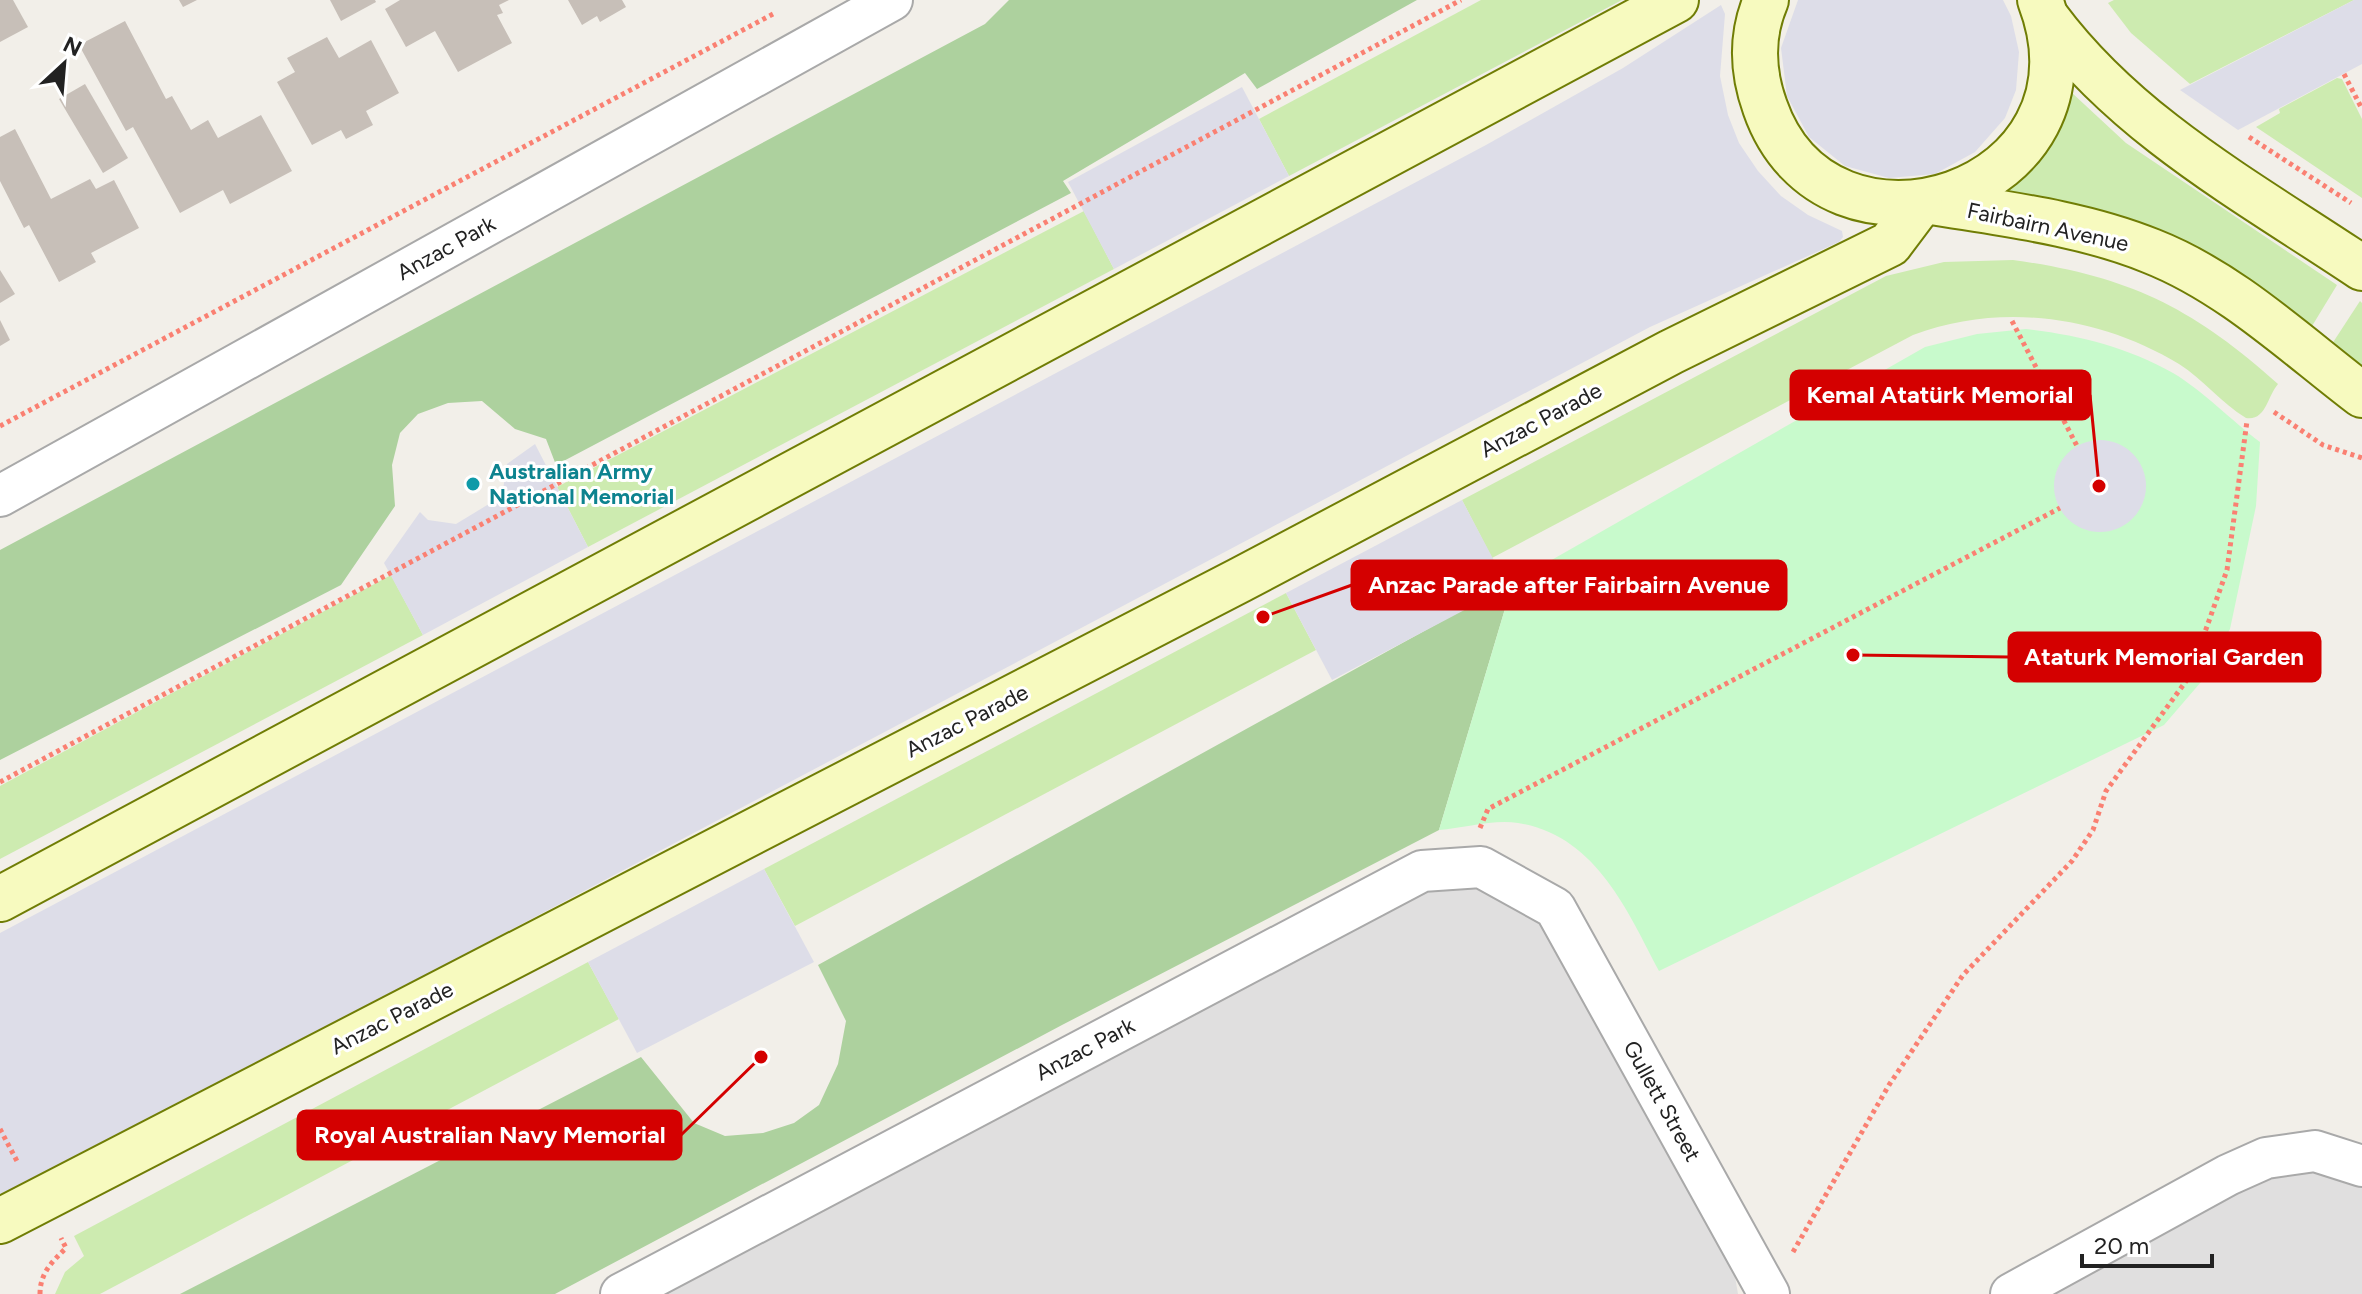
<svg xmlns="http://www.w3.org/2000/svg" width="2362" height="1294" font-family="Figtree,sans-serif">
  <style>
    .residential { fill: #e0dfdf }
    .grass { fill: #cdebb0 }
    .forest { fill: #add19e }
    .park { fill: #c8facc }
    .plaza { fill: #dddde8 }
    .building { fill: #c7bfb8 }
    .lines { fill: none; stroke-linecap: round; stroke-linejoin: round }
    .minor-casing { stroke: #a9a9a9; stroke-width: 44 }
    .secondary-casing { stroke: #707d05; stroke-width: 48 }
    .path { stroke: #fa8072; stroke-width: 5; stroke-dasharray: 4 4; stroke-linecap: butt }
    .minor { stroke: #fff; stroke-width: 40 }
    .secondary { stroke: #f7fabf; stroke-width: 44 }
    .culture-dot { fill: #0f9aa8; stroke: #fff; stroke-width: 3 }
    .labels { text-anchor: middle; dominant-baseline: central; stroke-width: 6; stroke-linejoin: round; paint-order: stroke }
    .street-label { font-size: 22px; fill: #222; stroke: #fff }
    .culture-label { font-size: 22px; font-weight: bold; fill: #0d838f; stroke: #fff; text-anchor: start }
    .leader { fill: none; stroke: #d40000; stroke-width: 3 }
    .callout-dot { fill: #d40000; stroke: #fff; stroke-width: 3 }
    .callout { fill: #d40000; stroke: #d40000; stroke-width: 3 }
    .callout-label { font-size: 24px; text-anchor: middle; font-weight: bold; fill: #fff }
  </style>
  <rect width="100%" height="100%" fill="#f2efe9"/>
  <g class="residential">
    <path d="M1422,871L1555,908L1724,1213L1738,1294H621Z"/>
    <path d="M2362,1166V1294H2010L2228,1175Z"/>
  </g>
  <g class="grass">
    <path d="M1481,0H1622L1289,176L1259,119Z"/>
    <path d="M2114,0H2354L2190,84L2131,33L2108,3Z"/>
    <path d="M2337,78L2342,79L2362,119V198L2256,127L2280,113L2279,109Z"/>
    <path d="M2065,92H2071L2126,143L2337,285L2309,331L2003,192Z"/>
    <path d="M1084,211L1114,269L588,547L557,487Z"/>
    <path d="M2013,260C2128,276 2192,307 2278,384C2267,397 2266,421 2246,418C2221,403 2203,379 2179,364C2099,316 2001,302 1913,335L1492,558L1462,500L1886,276L1944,262Z"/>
    <path d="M2360,301L2362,303V371L2330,347Z"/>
    <path d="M391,575L423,635L0,859V786Z"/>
    <path d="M1286,593L1316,650L795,926L764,869Z"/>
    <path d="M588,962L619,1019L100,1294H55L65,1272L84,1256L74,1236Z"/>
  </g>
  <g class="forest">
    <path d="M1009,0H1417L1257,89L1245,73L1063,181L1071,193L556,465L546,439L515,429L482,401L448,403L418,414L400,433L392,465L395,506L341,585L0,760V550L985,24Z"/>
    <path d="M1513,582L1439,830L1062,1025L555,1294H180L641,1057L694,1123L725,1136L763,1133L794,1123L819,1105L838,1064L846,1021L818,965Z"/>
  </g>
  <path class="park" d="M2026,329C2078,335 2127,347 2173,373C2202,390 2232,421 2260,442L2256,506L2230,629L2201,682L2164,725L1659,971C1627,910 1595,835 1518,823C1494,819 1464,828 1439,830L1513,582L1925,347L1977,334Z"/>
  <g class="plaza">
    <path d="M1798,0H2003L2011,16L2019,52L2016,90L2005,118L1975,152L1935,174L1889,178L1845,166L1809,137L1787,96L1781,48Z"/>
    <path d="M2354,0H2362V64L2238,130L2180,90Z"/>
    <path d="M1721,5L1725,14L1720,76L1728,115L1739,143L1758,171L1781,196L1808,215L1842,231L1843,237L1839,242L1650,327L0,1200V933L1486,145L1623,68Z"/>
    <path d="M1242,87L1289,176L1114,269L1068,182Z"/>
    <circle cx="2100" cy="486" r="46"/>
    <path d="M535,444L588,547L423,635L384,563L420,512L428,520L456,524L502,496L507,464Z"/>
    <path d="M1462,500L1508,587L1332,680L1286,593Z"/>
    <path d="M764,869L814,962L637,1053L588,962Z"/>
  </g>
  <g class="building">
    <path d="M0,0H13L28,27L0,42Z"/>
    <path d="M179,0H197L183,7Z"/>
    <path d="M330,0H375L376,2L341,21Z"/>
    <path d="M400,0H509L499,5L503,13L497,15L512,43L458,72L435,31L406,47L385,9Z"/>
    <path d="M568,0H622L626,7L600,22L597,16L582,25Z"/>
    <path d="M125,21L166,99L172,96L191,130L208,120L218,138L261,115L292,171L230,204L223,190L180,213L133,127L126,131L79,45Z"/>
    <path d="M327,37L339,58L371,40L399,93L366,111L373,125L346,139L341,130L312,145L277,82L295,72L287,58Z"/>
    <path d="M85,84L128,158L103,173L59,99Z"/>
    <path d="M15,129L51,199L90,179L96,189L114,180L139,228L91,253L96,262L59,282L29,225L24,228L0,181V137Z"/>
    <path d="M0,270L15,294L0,303Z"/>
    <path d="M0,320L10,340L0,346Z"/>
  </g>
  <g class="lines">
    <defs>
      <g id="minor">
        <path d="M0,496L892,0"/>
        <path d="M621,1294L1422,871L1481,867L1555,908L1769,1294"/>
        <path d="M2011,1294L2228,1175L2266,1158L2315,1151L2362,1166"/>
      </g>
      <g id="secondary">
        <path d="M1766,0C1751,35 1752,71 1765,107C1827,286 2114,194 2040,0"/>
        <path d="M2047,18C2128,127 2250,193 2362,268"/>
        <path d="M1932,202C2005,214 2082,223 2151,251C2230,282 2295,344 2362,395"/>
        <path d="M0,899L1676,0"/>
        <path d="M0,1221L1240,580L1671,352L1890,244L1920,204"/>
      </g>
    </defs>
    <use href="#minor" class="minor-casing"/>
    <use href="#secondary" class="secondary-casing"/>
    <g class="path">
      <path d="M2344,74L2362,109"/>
      <path d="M2249,137L2351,203"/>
      <path d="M2012,321L2077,446"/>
      <path d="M2274,412L2323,445L2362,458"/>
      <path d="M0,426L773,14"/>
      <path d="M0,782L1461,0"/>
      <path d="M1480,828L1488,809L2060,508"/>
      <path d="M0,1129L18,1163"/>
      <path d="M1793,1252L1889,1085L1963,975L2072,861L2093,830L2106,791L2189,677L2227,570L2247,421"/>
      <path d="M40,1294C40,1273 52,1262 66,1248L61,1238"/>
    </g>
    <use href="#minor" class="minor"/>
    <use href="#secondary" class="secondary"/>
  </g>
  <circle class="culture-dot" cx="473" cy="484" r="8"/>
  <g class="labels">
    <g class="street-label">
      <text transform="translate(2048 227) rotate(12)">Fairbairn Avenue</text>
      <text transform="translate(446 248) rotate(-29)">Anzac Park</text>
      <text transform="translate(1541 420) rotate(-28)">Anzac Parade</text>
      <text transform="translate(967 721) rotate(-27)">Anzac Parade</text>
      <text transform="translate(392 1018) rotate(-27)">Anzac Parade</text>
      <text transform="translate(1085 1049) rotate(-28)">Anzac Park</text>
      <text transform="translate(1662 1101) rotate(61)">Gullett Street</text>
    </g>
    <g class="culture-label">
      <text x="489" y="471">Australian Army<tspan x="489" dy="25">National Memorial</tspan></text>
    </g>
  </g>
  <path class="leader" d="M2099 486L2090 395M1263 617L1352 585M1853 655L2009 657M761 1057L681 1135"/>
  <g class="callout-dot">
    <circle cx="2099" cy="486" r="8"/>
    <circle cx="1263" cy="617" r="8"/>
    <circle cx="1853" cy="655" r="8"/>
    <circle cx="761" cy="1057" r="8"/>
  </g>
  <g class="callout">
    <rect x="1791" y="371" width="299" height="48" rx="8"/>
    <rect x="1352" y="561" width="434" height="48" rx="8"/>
    <rect x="2009" y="633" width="311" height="48" rx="8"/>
    <rect x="298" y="1111" width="383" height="48" rx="8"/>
  </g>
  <g class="callout-label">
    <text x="1940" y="403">Kemal Atatürk Memorial</text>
    <text x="1569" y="593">Anzac Parade after Fairbairn Avenue</text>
    <text x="2164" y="665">Ataturk Memorial Garden</text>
    <text x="490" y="1143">Royal Australian Navy Memorial</text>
  </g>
  <g transform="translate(64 64) rotate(26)" stroke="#ffffff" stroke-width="6" paint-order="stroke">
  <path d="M0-6L14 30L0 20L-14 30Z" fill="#222222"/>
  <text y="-12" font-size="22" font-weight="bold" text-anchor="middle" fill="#222222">N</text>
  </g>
  <path d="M2082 1254v12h130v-12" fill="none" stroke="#222222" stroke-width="4"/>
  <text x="2094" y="1254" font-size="24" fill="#222222" stroke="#ffffff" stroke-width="6" paint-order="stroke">20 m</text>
</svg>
